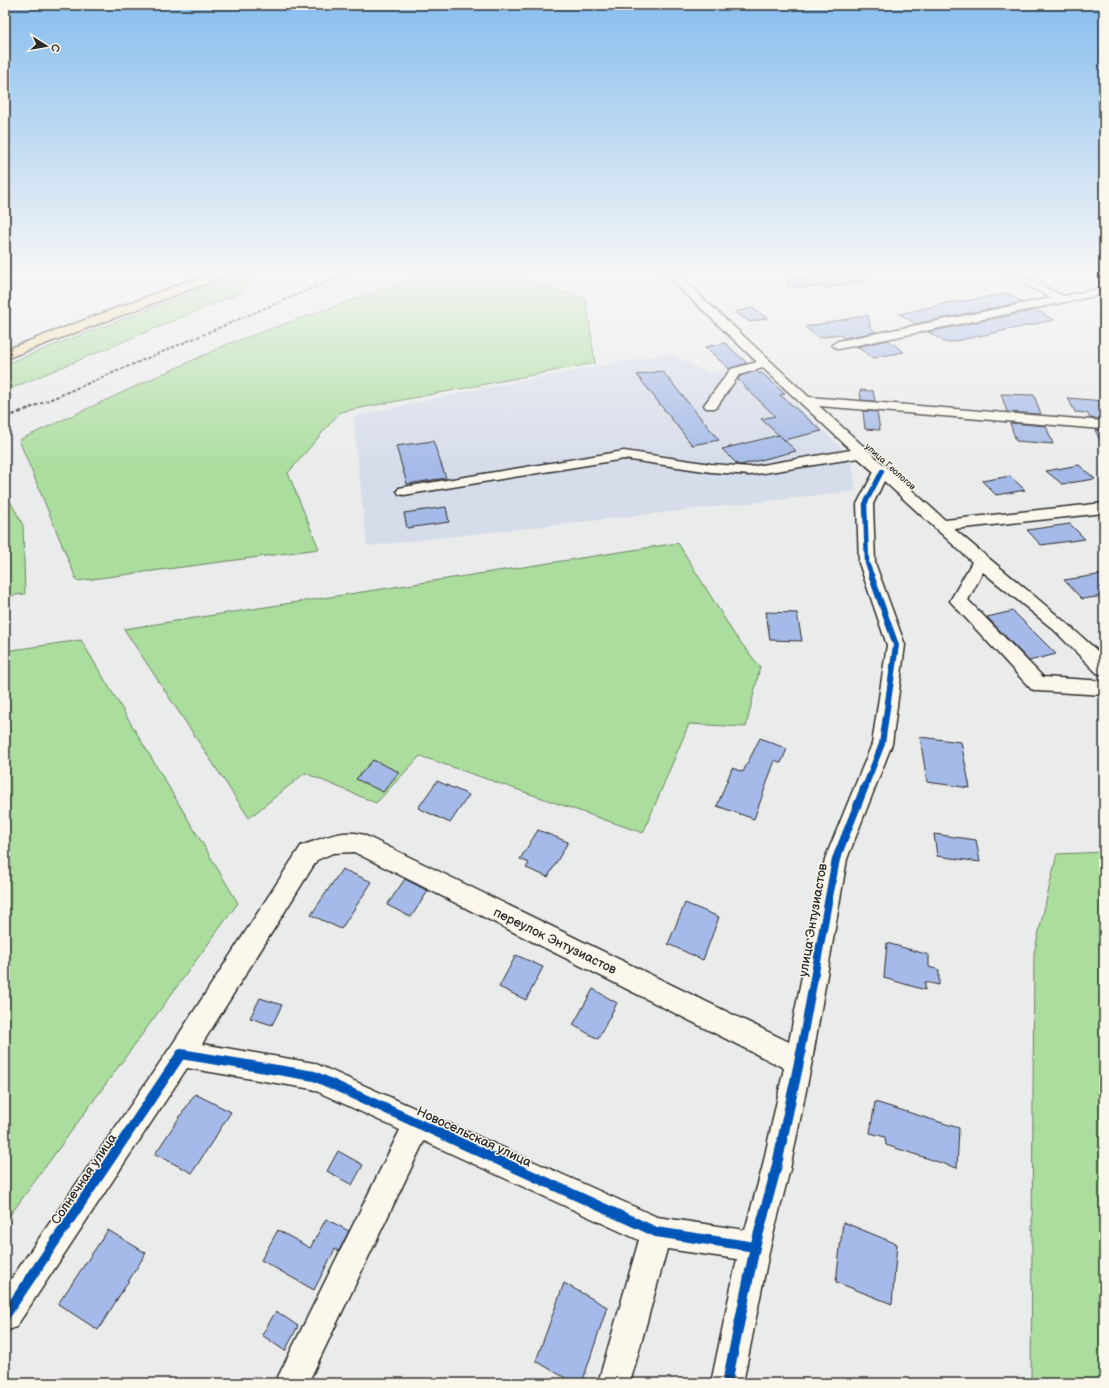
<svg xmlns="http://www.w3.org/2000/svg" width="1109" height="1388" font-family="'Balsamiq Sans',sans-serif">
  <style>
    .built { fill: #d5dcea }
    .green { fill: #abdd9e; stroke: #6b8464 }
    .building { fill: #a5bae8; stroke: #2b2b2b }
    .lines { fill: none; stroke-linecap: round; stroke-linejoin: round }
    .minor-casing { stroke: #2b2b2b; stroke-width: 3 }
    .major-casing { stroke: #2b2b2b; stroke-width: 3 }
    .minor { fill: #fbf7ec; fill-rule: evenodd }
    .major { fill: #f8deab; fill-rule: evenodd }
    .rail-far1 { stroke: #2b2b2b; stroke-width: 2; stroke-dasharray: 3.5 2; stroke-linecap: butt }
    .rail { stroke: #2b2b2b; stroke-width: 2.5; stroke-dasharray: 4.5 2.5; stroke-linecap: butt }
    .cycleway-far3-casing { stroke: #fbf7ec; stroke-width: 6 }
    .cycleway-far2-casing { stroke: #fbf7ec; stroke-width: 8 }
    .cycleway-far1-casing { stroke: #fbf7ec; stroke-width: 10 }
    .cycleway-casing { stroke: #fbf7ec; stroke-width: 12 }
    .cycleway-far3 { stroke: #0057b8; stroke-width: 4.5 }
    .cycleway-far2 { stroke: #0057b8; stroke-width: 6 }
    .cycleway-far1 { stroke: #0057b8; stroke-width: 8 }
    .cycleway { stroke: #0057b8; stroke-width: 10 }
    .labels { text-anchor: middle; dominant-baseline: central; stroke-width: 3; stroke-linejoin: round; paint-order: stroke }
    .far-street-label { font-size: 9px; fill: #2b2b2b; stroke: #fbf7ec }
    .near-street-label { font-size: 13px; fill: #2b2b2b; stroke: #fbf7ec }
  </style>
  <rect width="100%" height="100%" fill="#eaebeb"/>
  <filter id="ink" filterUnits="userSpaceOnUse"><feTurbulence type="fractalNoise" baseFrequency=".025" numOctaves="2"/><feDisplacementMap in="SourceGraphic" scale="8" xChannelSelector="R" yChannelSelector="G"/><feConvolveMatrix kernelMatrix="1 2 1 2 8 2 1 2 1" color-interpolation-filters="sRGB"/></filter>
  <g filter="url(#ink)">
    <path class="built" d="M669,353L708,373L754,365L851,457L856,491L367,546L353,417L463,392Z"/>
    <g class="green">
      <path d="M244,273H252L240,293L5,391V364Z"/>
      <path d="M429,273H499L586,299L595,363L340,412L288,473L319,549L77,581L19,440L228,344Z"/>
      <path d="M5,492L23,525L25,594L5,596Z"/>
      <path d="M678,543L734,634L760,667L746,727L689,724L643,833L420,756L376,803L305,773L249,818L124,629Z"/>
      <path d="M81,640L238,903L5,1222V651Z"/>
      <path d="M1104,852V1383H1031L1034,953L1057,854Z"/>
    </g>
    <g class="building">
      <path d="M824,273H866V280L822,289V287H789L788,280Z"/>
      <path d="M1004,294H1008L1023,302L916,324L900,314L956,301L959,302Z"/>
      <path d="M752,308L767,318L750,322L735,312Z"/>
      <path d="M1036,310L1054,320L946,343L928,332Z"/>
      <path d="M868,315L870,327L876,332L844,338L838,334L819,338L805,327Z"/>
      <path d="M888,340L904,352L873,358L857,347Z"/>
      <path d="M725,343L747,363L729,369L705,347Z"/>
      <path d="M662,371L719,440L692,445L637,375Z"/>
      <path d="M756,371L759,374L762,373L785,394L780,395L822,431L784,440L761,419L775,416L738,380L740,376Z"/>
      <path d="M860,390L873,391L875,401L861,400Z"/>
      <path d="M1001,394L1034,395L1041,414L1007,412Z"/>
      <path d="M1068,398L1104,401V420L1090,418L1087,413L1075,412Z"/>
      <path d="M863,411L877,412L880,430L865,429Z"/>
      <path d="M1010,423L1046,426L1053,444L1016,441Z"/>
      <path d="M1095,430H1104V449Z"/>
      <path d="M779,435L796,451L741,465H738L722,449Z"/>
      <path d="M433,441L446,478L407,484L396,446Z"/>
      <path d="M1079,465L1095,479L1062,484L1046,471Z"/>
      <path d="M1010,476L1025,490L996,495L982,481Z"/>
      <path d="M446,507L449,522L407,528L404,513Z"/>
      <path d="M1070,524L1085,539L1041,545L1027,530Z"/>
      <path d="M1104,574V596L1082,599L1064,580Z"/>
      <path d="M1013,611L1056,654L1029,661L987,617Z"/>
      <path d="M766,612L797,613L802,641L770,640Z"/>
      <path d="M920,737L961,742L970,788L927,782Z"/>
      <path d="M760,738L787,749L781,763L775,760L754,819L717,806L732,768L743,772Z"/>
      <path d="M373,760L399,772L383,792L356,779Z"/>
      <path d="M437,781L469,795L450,823L418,808Z"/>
      <path d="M538,830L568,842L548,877L526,868L529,863L520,859Z"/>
      <path d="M934,834L976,840L980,862L937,856Z"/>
      <path d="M342,869L372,882L341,929L311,915Z"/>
      <path d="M405,879L428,891L411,917L387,905Z"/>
      <path d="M685,903L719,917L703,960L668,944Z"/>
      <path d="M887,943L929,955V967L939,970V985L925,982V990L884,978Z"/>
      <path d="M516,955L543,967L526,1000L499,987Z"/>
      <path d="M593,989L617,1003L598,1039L573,1025Z"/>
      <path d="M260,998L282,1005L272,1025L250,1018Z"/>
      <path d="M195,1094L231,1112L192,1173L155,1154Z"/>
      <path d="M875,1102L959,1128L957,1168L886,1145L885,1137L870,1133Z"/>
      <path d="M338,1151L363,1165L352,1185L327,1171Z"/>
      <path d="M326,1219L349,1231L339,1251L335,1249L314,1290L261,1260L278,1230L310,1248Z"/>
      <path d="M843,1222L897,1244L892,1304L836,1282Z"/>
      <path d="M108,1230L146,1253L98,1330L58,1304Z"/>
      <path d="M564,1283L607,1307L582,1383H574L536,1361Z"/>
      <path d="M276,1311L298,1326L285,1351L262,1335Z"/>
    </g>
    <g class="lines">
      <defs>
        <g id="minor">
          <path d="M664,273H676L809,397L1104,421V429H1102L819,406L945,520L1104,503V513L954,529C1004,572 1056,612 1104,657V675L1097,673L1053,629L983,572L968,600L1043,677L1104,681V695L1038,691L1031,689L950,601L972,562L884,481L873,504L875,563L905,645L892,744L847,859L812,1061L790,1169L770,1247L743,1383H711L737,1259L667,1249L630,1383H598L639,1240L424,1141L308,1383H275L400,1130L312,1089L187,1068L16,1327L5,1332V1288L172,1045L301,846C321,839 343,828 364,835L789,1042L825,859L872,744L887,645L859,563L857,504L874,472L858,458L750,475L711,472L624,459L404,495L399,494L397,491L399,488L404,487L624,451L711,464L750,467L851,450L763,368L739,375L716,408H706L704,405L731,369L757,362ZM354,852L784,1068L762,1169L745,1230L657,1217L314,1063L202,1044L317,860L333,853Z"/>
          <path d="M1003,273H1017L1063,296L1104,288V294L838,349L832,345L838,341L1051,298Z"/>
        </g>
        <path id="major" d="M210,273H228L226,276L5,359V350Z"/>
      </defs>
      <use href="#minor" class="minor-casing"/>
      <use href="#major" class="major-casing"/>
      <use href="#minor" class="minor"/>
      <use href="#major" class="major"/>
      <path class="rail-far1" d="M30,408L348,273"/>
      <path class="rail" d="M5,418L32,407"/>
      <defs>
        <path id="cycleway-far3" d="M872,576L867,563L865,504L882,471"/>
        <path id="cycleway-far2" d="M865,787L882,744L896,645L871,575"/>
        <path id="cycleway-far1" d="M800,1054L836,859L865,786"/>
        <g id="cycleway">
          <path d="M5,1316L181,1054L314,1076L656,1232L755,1247"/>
          <path d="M727,1383L755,1247L776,1169L801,1053"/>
        </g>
      </defs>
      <use href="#cycleway-far3" class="cycleway-far3-casing"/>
      <use href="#cycleway-far2" class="cycleway-far2-casing"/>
      <use href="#cycleway-far1" class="cycleway-far1-casing"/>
      <use href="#cycleway" class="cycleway-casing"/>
      <use href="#cycleway-far3" class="cycleway-far3"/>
      <use href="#cycleway-far2" class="cycleway-far2"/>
      <use href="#cycleway-far1" class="cycleway-far1"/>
      <use href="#cycleway" class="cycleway"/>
    </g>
  </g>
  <linearGradient id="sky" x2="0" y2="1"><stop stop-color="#88beee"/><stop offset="0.58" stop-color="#f6f6f6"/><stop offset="1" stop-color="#f6f6f6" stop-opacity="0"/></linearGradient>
  <rect width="1109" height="468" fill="url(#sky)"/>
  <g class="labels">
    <g class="far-street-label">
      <text transform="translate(890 467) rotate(42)">улица Геологов</text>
    </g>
    <g class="near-street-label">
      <text transform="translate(813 920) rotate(-80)">улица Энтузиастов</text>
      <text transform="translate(555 941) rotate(26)">переулок Энтузиастов</text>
      <text transform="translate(474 1137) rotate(25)">Новосельская улица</text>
      <text transform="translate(84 1179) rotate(-56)">Солнечная улица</text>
    </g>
  </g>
  <rect width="1109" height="1388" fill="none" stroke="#fbf7ec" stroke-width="20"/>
  <rect x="10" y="10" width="1089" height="1368" fill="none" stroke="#2b2b2b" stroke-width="1.5" filter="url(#ink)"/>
  <g transform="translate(46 46) rotate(101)" stroke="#fbf7ec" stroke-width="3" paint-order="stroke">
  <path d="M0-3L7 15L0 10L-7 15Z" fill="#2b2b2b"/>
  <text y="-6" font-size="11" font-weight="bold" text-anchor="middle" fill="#2b2b2b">С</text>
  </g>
</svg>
